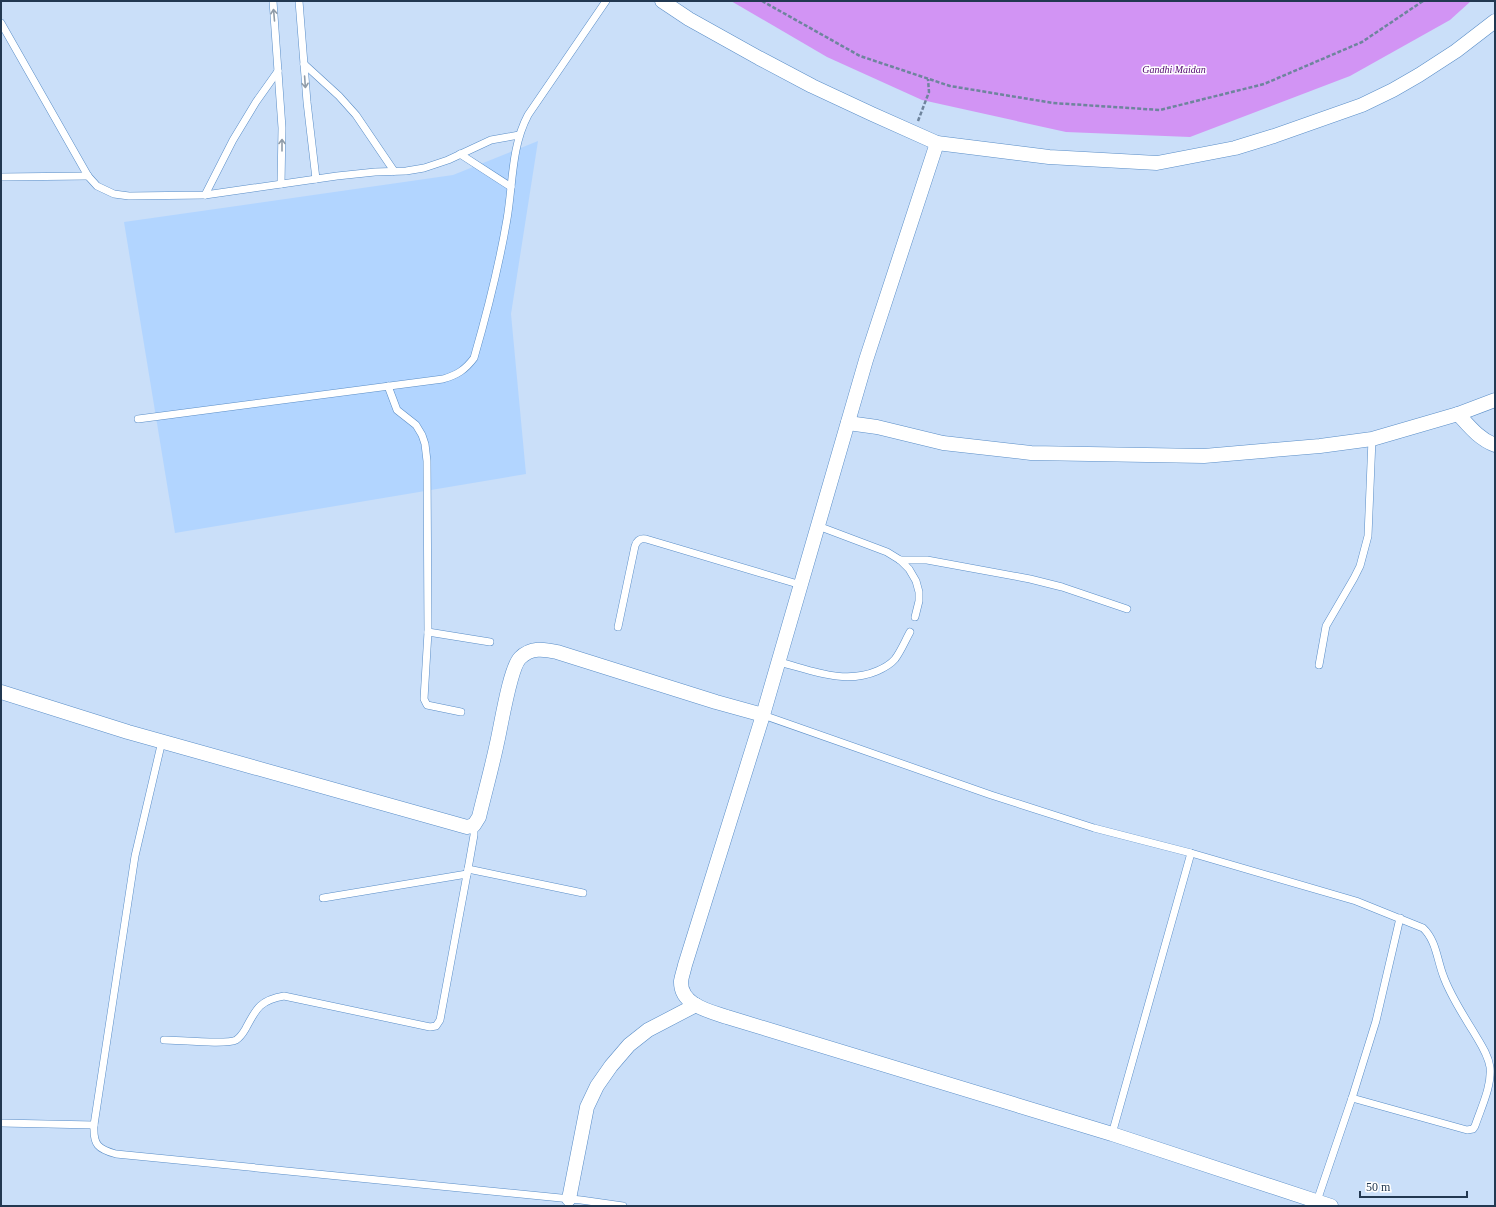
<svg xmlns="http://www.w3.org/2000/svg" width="1496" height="1207" font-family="'Times New Roman',serif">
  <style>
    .built { fill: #b2d5ff }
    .green { fill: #d294f4 }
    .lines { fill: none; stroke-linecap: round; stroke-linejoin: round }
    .lane-casing { stroke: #598dc7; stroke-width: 8 }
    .street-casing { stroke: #598dc7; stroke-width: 15 }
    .path { stroke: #6e849d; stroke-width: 2.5; stroke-dasharray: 4 2; stroke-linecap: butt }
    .lane { stroke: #fff; stroke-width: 7 }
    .street { stroke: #fff; stroke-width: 14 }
    .oneway { stroke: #909ca8 }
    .labels { text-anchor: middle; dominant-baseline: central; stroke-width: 3; stroke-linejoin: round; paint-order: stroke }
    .park-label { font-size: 10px; font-style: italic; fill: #50056e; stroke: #fefefe }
  </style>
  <rect width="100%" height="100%" fill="#cadff9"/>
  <path class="built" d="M538,141L511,314L526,474L175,533L124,222L453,175Z"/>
  <path class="green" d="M731,1H1471L1450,20L1350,76L1190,137L1066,132L922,100L827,57Z"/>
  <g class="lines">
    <defs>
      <g id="lane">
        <path d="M273,1L282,128L281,184"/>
        <path d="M299,1L307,102L316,179"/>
        <path d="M1,23L88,176L97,186L114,194L129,196L205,195L337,176L375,172L406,171L424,168L448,160L491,140L519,135"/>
        <path d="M304,64L339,96L356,115L394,171"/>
        <path d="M460,154L511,187"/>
        <path d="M1,177L88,176"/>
        <path d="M205,195L233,140L256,102L278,71"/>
        <path d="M388,386L397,410L416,425L422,435L425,444L427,461L428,632L424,699L427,705L461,712"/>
        <path d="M138,419L443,379C457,375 465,370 474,358C487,313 499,266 507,219C513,184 511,147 528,115L606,1"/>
        <path d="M818,526L887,552L900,560L909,569L916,581L919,592V601L915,617"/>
        <path d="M900,560H927L1030,579L1062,587L1127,609"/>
        <path d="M618,627L635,546C637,540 641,538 646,539L801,585"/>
        <path d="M428,632L490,642"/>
        <path d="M779,662C811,670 844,685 877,671C884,668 890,665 895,659C901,651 905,641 910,632"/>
        <path d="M1319,665L1326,626L1354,578L1360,566L1368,536L1372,439"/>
        <path d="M763,715L991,795L1094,828L1191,853L1356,901L1423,928C1436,940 1437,959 1443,975C1450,995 1462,1013 1473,1031C1480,1043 1488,1054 1490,1067C1492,1086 1481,1108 1475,1126L1473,1129L1467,1130L1352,1098"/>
        <path d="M162,741L135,856L94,1125C93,1145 98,1149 116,1154L581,1200L623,1206"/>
        <path d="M468,869L583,893"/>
        <path d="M323,898L467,874"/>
        <path d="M164,1040C178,1040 227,1045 236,1040C241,1037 243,1033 246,1028C256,1009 260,1000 284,996L430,1027L436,1026L440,1020L468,869L474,835V825"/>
        <path d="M1,1123L94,1125"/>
        <path d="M1112,1134L1191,853"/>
        <path d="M1317,1201L1352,1098L1376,1021L1400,918"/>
      </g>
      <g id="street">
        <path d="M662,1L689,19L759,58L812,86L872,114L937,143L1049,157L1157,163L1235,148L1274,136L1362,105L1393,90L1419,75L1456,51L1495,21"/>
        <path d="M937,143L866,360L763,715L685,965C684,970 682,975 681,981C680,1005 709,1011 727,1017L1112,1134L1331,1206"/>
        <path d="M1458,414C1469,426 1479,439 1495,445"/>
        <path d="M848,423L877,427L943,443L1031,453L1204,456L1320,446L1372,439L1458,414L1495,400"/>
        <path d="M1,692L128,732L467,827L474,825L479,817C485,792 492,767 497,743C501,726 510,668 520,658C531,647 544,649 557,652L716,702L763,715"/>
        <path d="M569,1199L587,1107L597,1086L611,1066L629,1045L648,1030L696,1005"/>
      </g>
    </defs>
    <use href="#lane" class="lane-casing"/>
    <use href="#street" class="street-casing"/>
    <g class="path">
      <path d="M762,1L860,56L950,86L1053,103L1160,110L1264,84L1362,42L1423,1"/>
      <path d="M918,121L929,92L928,79"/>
    </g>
    <use href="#lane" class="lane"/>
    <use href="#street" class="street"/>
  </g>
  <defs><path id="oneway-shaft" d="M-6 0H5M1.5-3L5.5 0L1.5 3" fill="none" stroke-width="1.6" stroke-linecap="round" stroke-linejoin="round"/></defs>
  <g class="oneway">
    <use href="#oneway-shaft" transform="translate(274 15) rotate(-95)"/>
    <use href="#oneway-shaft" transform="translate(305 82) rotate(86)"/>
    <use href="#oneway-shaft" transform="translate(282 145) rotate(-90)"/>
  </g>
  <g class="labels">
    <g class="park-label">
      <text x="1174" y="69">Gandhi Maidan</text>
    </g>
  </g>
  <rect width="1496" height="1207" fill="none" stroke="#223851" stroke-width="4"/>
  <path d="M1360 1191v6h107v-6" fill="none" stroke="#223851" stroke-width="2"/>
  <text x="1366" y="1191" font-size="12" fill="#223851" stroke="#fefefe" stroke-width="3" paint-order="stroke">50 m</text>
</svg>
